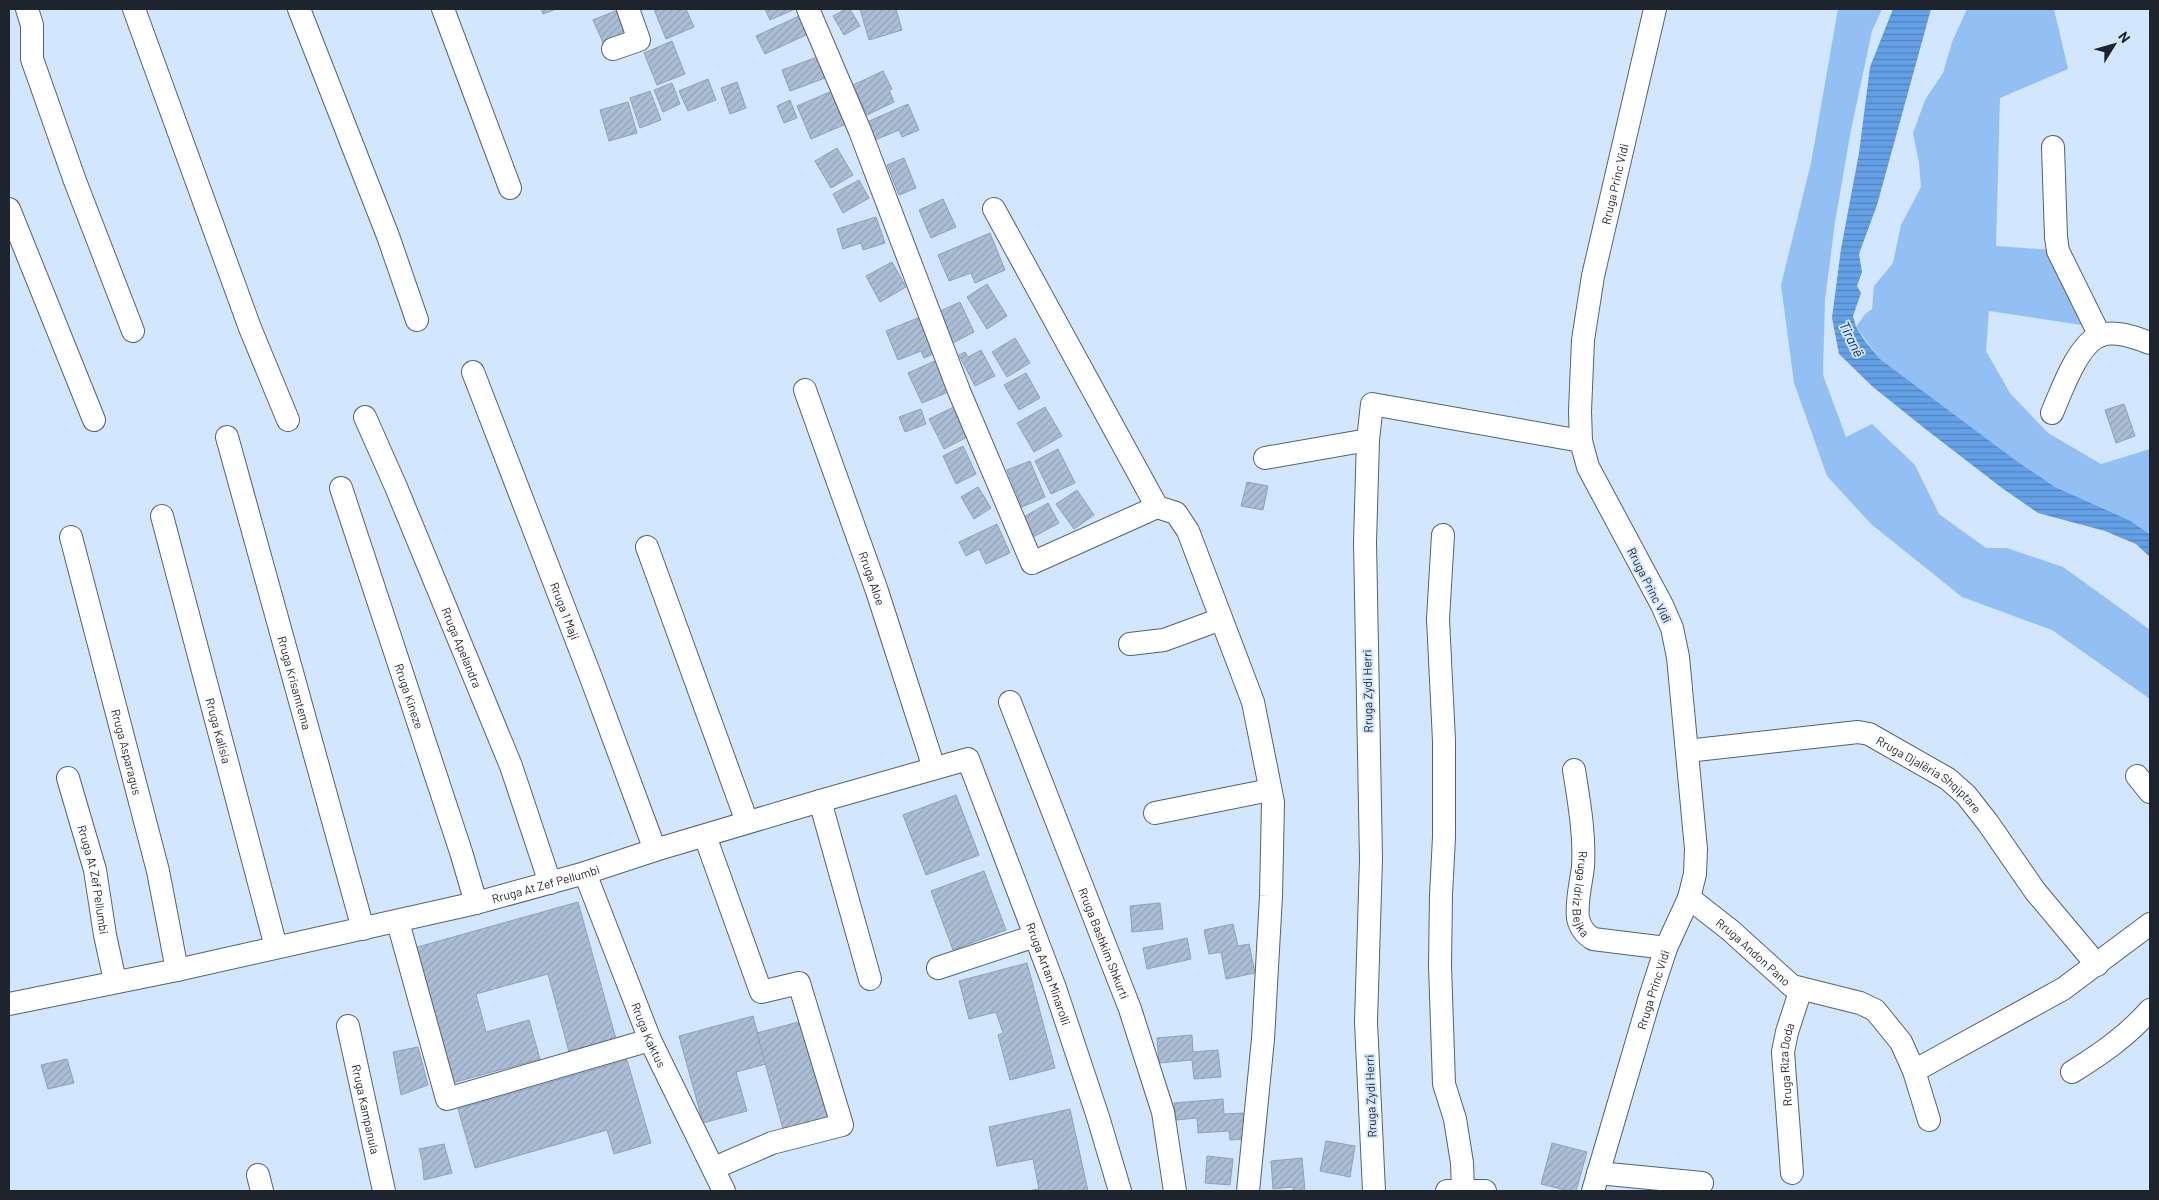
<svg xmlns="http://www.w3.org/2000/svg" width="2159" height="1200" font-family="Barlow,sans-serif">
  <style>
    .green { fill: #93c0f4 }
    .water { fill: url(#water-rules) }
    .building { fill: url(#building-hatch); stroke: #8ea1b7 }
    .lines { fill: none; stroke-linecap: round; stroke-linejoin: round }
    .minor-casing { stroke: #516377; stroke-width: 24 }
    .minor { stroke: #fff; stroke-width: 22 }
    .labels { text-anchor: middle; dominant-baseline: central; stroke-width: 4; stroke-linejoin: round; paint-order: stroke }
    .street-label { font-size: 12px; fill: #1d242d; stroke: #d2e6fe }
    .water-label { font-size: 14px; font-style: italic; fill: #083461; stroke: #d2e6fe }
  </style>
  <defs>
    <pattern id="water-rules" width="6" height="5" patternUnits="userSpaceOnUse" patternTransform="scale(1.25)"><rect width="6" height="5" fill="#64a0e6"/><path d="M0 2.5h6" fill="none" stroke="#5282bb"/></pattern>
    <pattern id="building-hatch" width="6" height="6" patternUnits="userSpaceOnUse" patternTransform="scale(1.25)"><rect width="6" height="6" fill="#abbed5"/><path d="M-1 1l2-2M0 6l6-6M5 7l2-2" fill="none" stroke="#93a3b7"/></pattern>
  </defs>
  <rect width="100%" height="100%" fill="#d2e6fe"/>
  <g class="green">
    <path d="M1838,9H1882L1872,31L1851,130L1835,222L1825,300L1823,375L1846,437L1872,424L1915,465L1939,514L1986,548H2007L2063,567L2145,626L2150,630V699L2052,630L1962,597L1871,524L1827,476L1794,383L1781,285L1811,163Z"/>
    <path d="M1967,9H2054L2068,69L2000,98L1996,246L2053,250L2088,326L1989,311L1986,351L2010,393L2048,433L2101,464L2150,449V534L2129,520L2055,487L2014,459L1880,359L1856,327L1865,314L1872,309L1874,286L1893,263L1901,225L1921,187L1919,163L1913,133L1925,100L1943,73L1952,42Z"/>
  </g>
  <path class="water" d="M1893,9H1931L1877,205L1859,254L1862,272L1857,286L1861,293L1853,316L1856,327L1865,341L1880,359L2014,459L2055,487L2129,520L2150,534V557L2136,544L2105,531L2038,513L2002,488L1928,431L1873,387L1839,354L1832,318L1841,249L1859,153L1870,67Z"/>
  <g class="building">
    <path d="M541,9H556L543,14Z"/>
    <path d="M620,9L632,36L605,47L593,20Z"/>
    <path d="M654,9H686L694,27L666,39Z"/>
    <path d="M765,9H795L770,20Z"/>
    <path d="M846,9H850L860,26L844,35L833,16Z"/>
    <path d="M860,9H896L902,30L869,40Z"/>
    <path d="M799,16L808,34L765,54L756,36Z"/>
    <path d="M672,41L685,74L657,85L644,53Z"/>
    <path d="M820,56L828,77L790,91L782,70Z"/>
    <path d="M883,71L892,89L889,90L894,102L867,115L853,85Z"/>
    <path d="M708,79L716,100L688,111L679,91Z"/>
    <path d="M737,82L746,108L730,114L721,88Z"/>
    <path d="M672,83L680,104L663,112L654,90Z"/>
    <path d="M650,91L661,120L640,128L630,98Z"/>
    <path d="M832,91L846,124L811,139L797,106Z"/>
    <path d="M790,100L797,118L784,123L777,106Z"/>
    <path d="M628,102L637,133L609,141L600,110Z"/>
    <path d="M908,104L919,130L902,137L899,130L875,140L867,122Z"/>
    <path d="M837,148L853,175L831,188L815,161Z"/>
    <path d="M904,158L916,188L899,195L887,165Z"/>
    <path d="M859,180L869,198L843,213L833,194Z"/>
    <path d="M943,199L956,227L931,238L919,210Z"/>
    <path d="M876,217L885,243L863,250L861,243L843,249L837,229Z"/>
    <path d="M990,233L1005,270L975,283L971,273L949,281L938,255Z"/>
    <path d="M892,262L906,287L880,302L866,276Z"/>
    <path d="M987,284L1007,316L987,329L967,297Z"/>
    <path d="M960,302L974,332L951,344L936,313Z"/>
    <path d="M920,317L935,353L924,358L921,351L898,360L886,331Z"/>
    <path d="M1015,338L1030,363L1007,377L992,352Z"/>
    <path d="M981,350L995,376L975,386L959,355L965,352L968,357Z"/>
    <path d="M939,359L953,390L922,403L908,373Z"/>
    <path d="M1026,373L1040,398L1019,410L1004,385Z"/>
    <path d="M2124,404L2135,436L2116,443L2105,410Z"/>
    <path d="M954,407L969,436L944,449L929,419Z"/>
    <path d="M1045,407L1062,436L1034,452L1017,423Z"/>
    <path d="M921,409L926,424L905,432L899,417Z"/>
    <path d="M963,446L976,474L956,484L943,456Z"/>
    <path d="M1058,449L1075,483L1051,494L1035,461Z"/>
    <path d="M1030,461L1045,497L1022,507L1007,470Z"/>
    <path d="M1247,482L1268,486L1263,510L1241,506Z"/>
    <path d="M978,487L991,508L974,519L961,497Z"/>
    <path d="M1077,490L1094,515L1074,529L1056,504Z"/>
    <path d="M1048,503L1059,523L1033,537L1022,518Z"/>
    <path d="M997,524L1010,553L986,564L979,549L966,556L959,542Z"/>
    <path d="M956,795L979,855L926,875L903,815Z"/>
    <path d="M984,871L1006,930L953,950L931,891Z"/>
    <path d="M578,902L616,1039L569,1052L548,974L476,994L486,1032L529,1020L540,1059L452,1083L414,948Z"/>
    <path d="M1160,903L1163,929L1132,932L1130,906Z"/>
    <path d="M1233,924L1238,946L1249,944L1255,973L1226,979L1221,952L1209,954L1204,930Z"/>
    <path d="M1187,938L1191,959L1147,969L1143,948Z"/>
    <path d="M1027,963L1055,1068L1010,1080L998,1035L1003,1033L996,1012L969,1019L959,981Z"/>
    <path d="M753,1016L766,1064L736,1072L747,1111L703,1123L679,1036Z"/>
    <path d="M802,1021L830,1121L784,1133L757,1033Z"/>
    <path d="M1192,1035L1193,1052L1218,1050L1221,1077L1194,1079L1192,1060L1159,1063L1157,1038Z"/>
    <path d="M418,1047L428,1085L401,1095L393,1052Z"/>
    <path d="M67,1059L74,1083L48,1089L41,1065Z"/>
    <path d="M627,1060L651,1143L614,1154L607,1130L475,1168L458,1109Z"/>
    <path d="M1223,1099L1224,1114L1243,1113L1244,1139L1230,1140L1229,1131L1198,1133L1197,1118L1176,1120L1174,1103Z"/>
    <path d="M1070,1109L1088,1191H1027L1039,1189L1033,1159L997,1166L989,1127Z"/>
    <path d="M1326,1141L1355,1146L1350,1177L1320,1171Z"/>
    <path d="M1552,1143L1587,1152L1576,1191H1569L1541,1184Z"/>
    <path d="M444,1144L452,1173L424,1180L422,1160L419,1149Z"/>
    <path d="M1207,1156L1233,1159L1230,1185L1205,1183Z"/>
    <path d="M1302,1158L1305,1191H1293V1187L1273,1189L1271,1161Z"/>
  </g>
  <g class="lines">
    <defs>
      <g id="minor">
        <path d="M27,9L32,25V59L75,181L133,331"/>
        <path d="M134,9L250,328L288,420"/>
        <path d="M299,9L388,236L417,320"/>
        <path d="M443,9L510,188"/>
        <path d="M808,9L860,131L959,391L1032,563L1157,507L1176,513L1188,531L1253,702L1273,802L1271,896L1263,1039L1248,1191"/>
        <path d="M613,49L639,40L628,9"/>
        <path d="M2053,147L2056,237L2058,251L2100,336"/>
        <path d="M9,209L94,420"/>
        <path d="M994,209L1157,507"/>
        <path id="s1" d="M473,372L590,675L655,850"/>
        <path id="s2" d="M805,390L877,591L934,768"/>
        <path d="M2052,413C2061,392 2078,343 2101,335C2116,330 2136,338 2150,343"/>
        <path id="s3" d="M365,417L396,487L511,766L550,883"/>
        <path id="s4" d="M227,437L363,929"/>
        <path d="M1265,458L1368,440"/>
        <path id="s5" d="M341,488L461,852L476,903"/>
        <path id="s6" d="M162,516L276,947"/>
        <path d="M1443,535L1438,619L1444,741V837L1441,895L1440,965L1444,1084L1455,1119L1462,1163L1463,1190"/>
        <path id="s7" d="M71,537L158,871L177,970"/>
        <path d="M647,547L747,822"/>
        <path d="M1130,644L1164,640L1221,619"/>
        <path id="s8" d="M1010,702L1130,1009L1163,1112L1175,1191"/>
        <path id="s9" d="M1687,751L1858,732L1869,734L1948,779L1966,795L1988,823L2035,891L2097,965"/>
        <path id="s10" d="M1574,770C1579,802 1585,834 1583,867C1581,883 1576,902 1578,918C1580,928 1585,934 1593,939L1666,948"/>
        <path d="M2137,776L2150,792"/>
        <path id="s11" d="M68,778L95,870L105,935L115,981"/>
        <path d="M820,801L870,979"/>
        <path d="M1155,813L1270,790"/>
        <path d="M705,836L761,992L799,983L842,1125L772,1143L714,1168"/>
        <path id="s12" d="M585,873L650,1040L724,1191"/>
        <path id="s13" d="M1689,898L1730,930L1792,986L1860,1003L1875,1010L1901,1042L1914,1071L1929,1120"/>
        <path d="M398,922L447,1099L650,1040"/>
        <path d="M938,968L1035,936"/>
        <path id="s14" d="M9,1004L177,970L476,903L585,873L655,850L820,801L968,759L1055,988L1098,1117L1120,1191"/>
        <path id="s15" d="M348,1026L384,1191"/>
        <path d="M1914,1071L2063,989L2150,924"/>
        <path d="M2072,1072C2101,1054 2127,1036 2150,1010"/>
        <path d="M1598,1173L1702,1183"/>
        <path id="s16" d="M1792,1173L1783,1052L1787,1032L1801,989"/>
        <path d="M258,1175L262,1191"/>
        <path d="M1374,1191L1366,1022L1371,859L1365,542L1368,440L1372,404L1581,441"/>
        <path d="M1447,1191H1485"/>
        <path id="s17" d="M1593,1191L1650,997L1666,948L1689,898L1695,874L1696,849L1678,657L1672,628L1662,605L1588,467L1581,441L1580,411L1583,340L1593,276L1655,9"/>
      </g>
    </defs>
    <use href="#minor" class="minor-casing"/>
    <use href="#minor" class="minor"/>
  </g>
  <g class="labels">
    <g class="street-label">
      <text stroke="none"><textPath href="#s17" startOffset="1050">Rruga Princ Vidi</textPath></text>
      <text stroke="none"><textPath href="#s2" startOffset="200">Rruga Aloe</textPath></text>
      <text transform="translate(1650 585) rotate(63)">Rruga Princ Vidi</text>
      <text stroke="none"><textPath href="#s1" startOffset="256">Rruga 1 Maji</textPath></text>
      <text stroke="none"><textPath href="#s3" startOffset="250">Rruga Apelandra</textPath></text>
      <text stroke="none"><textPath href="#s4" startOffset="255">Rruga Krisamtema</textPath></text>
      <text transform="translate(1367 691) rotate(-91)">Rruga Zydi Herri</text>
      <text stroke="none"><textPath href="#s5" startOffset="219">Rruga Kineze</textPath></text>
      <text stroke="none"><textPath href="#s6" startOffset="222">Rruga Kalisia</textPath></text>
      <text stroke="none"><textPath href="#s7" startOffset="222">Rruga Asparagus</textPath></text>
      <text stroke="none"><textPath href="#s9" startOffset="256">Rruga Djalëria Shqiptare</textPath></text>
      <text stroke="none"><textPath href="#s11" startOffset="105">Rruga At Zef Pellumbi</textPath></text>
      <text stroke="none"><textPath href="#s14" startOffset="550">Rruga At Zef Pellumbi</textPath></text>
      <text stroke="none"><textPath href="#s10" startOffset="125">Rruga Idriz Bejka</textPath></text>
      <text stroke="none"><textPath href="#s8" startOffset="259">Rruga Bashkim Shkurti</textPath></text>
      <text stroke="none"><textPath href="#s13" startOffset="84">Rruga Andon Pano</textPath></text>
      <text stroke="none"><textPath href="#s14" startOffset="1220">Rruga Artan Minarolli</textPath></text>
      <text stroke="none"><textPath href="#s17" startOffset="210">Rruga Princ Vidi</textPath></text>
      <text stroke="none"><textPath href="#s12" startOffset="174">Rruga Kaktus</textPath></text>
      <text stroke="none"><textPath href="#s16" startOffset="109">Rruga Riza Doda</textPath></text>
      <text transform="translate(1370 1096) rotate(-92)">Rruga Zydi Herri</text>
      <text stroke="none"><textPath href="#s15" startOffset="85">Rruga Kampanula</textPath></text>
    </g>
    <g class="water-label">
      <text transform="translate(1852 339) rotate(64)">Tiranë</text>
    </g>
  </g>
  <rect width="2159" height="1200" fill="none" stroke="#1d242d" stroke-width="20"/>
  <g transform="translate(2114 45) rotate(53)" stroke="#d2e6fe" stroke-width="4" paint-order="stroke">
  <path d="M0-4L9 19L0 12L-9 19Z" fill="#1d242d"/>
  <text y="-8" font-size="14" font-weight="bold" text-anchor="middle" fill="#1d242d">N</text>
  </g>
</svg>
